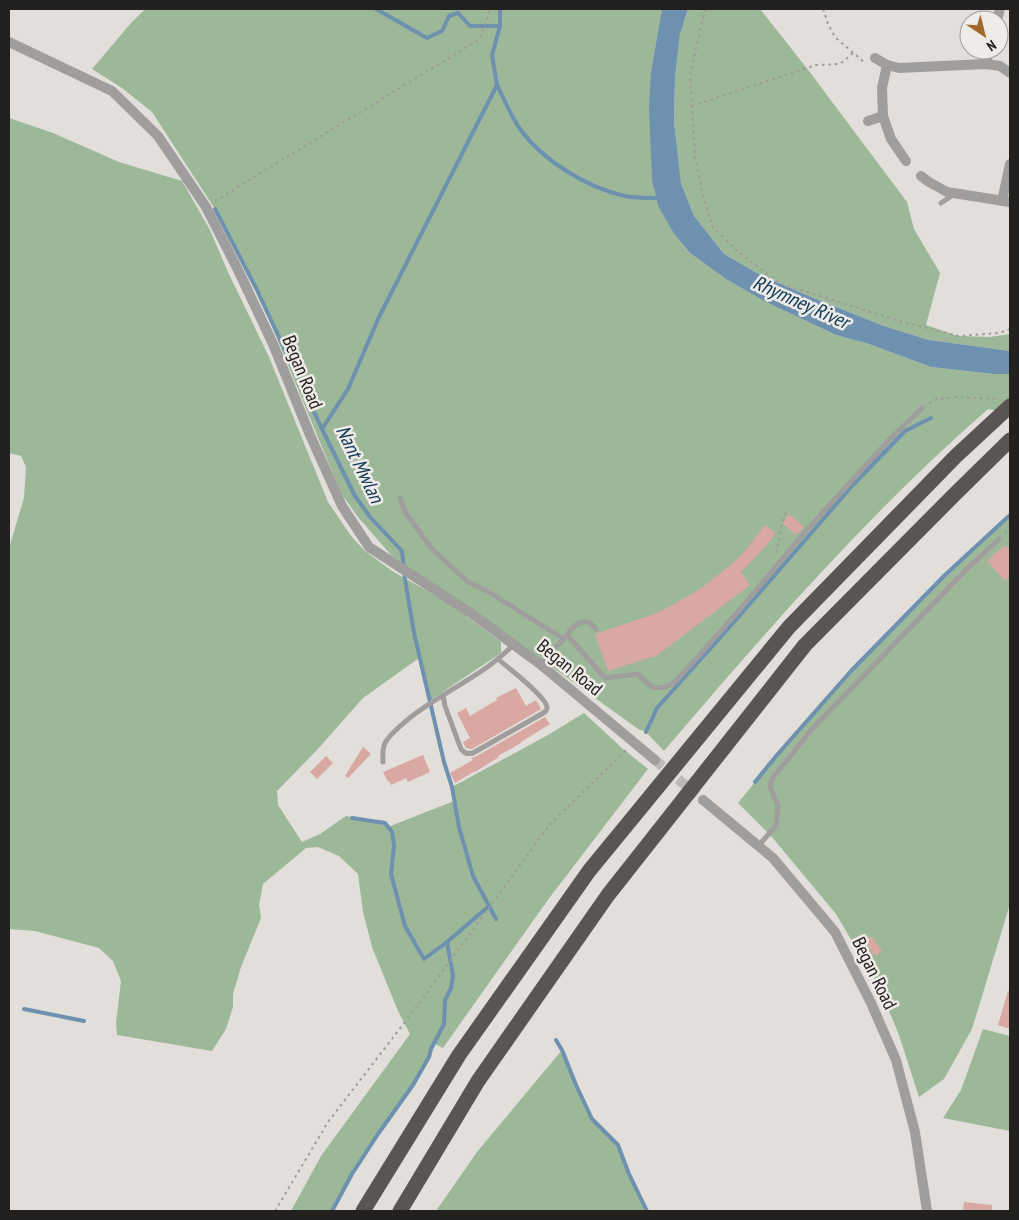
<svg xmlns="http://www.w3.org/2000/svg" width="1019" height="1220" font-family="'PT Sans Narrow',sans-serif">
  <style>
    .green { fill: #9cb899 }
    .water { fill: #6d91ae }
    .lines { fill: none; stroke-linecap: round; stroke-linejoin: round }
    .stream { stroke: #6d91ae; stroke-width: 4 }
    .building { fill: #d9a8a3 }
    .street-tunnel { stroke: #bcb8b5; stroke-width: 10; stroke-dasharray: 10 5; stroke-linecap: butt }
    .path { stroke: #9e9a98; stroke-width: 2; stroke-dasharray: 2.5 4; stroke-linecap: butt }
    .lane { stroke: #a09e9d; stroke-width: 5 }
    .street { stroke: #a09e9d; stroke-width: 10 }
    .highway { stroke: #5a5553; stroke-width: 15 }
    .labels { text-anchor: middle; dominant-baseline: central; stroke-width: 5; stroke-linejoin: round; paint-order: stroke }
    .street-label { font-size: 19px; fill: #232120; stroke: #efebe7 }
    .water-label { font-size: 20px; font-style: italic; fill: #0c3957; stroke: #efebe7 }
  </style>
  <rect width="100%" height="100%" fill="#e2deda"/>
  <g class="green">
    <path d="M145,9H662L651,71L652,181L658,206L674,234L690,253L726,279L764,301L836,335L869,344L931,367L993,374H1010V413L988,409C870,512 766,631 664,751L646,732L638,729L512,638L391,555L357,516L341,493L256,288L215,209L152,112L122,88L92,69L131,23Z"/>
    <path d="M688,9H760L809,71L907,202L914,229L940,273L926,325L958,336L989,337L1010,334V351L929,340L884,326L811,297L755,272L724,254L694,216L681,183L674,121L675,77L680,34Z"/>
    <path d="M9,118L53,133L119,162L182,181L210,230L228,272L269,357L328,502L351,536L364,550L392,571L436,596L463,614L501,642V653L429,701L419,658L363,698L317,750L277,791L278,805L302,842L320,834L346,816L385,823L388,827L454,801L452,787L548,735L584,713L623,749L648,769L547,901L443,1048L435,1044L431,1049L429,1057L413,1085L378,1134L352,1174L332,1211H291L321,1156L410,1034L398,1011L372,947L363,912L358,874L339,856L318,847L306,848L263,884L259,905L261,918L241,967L233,994V1007L226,1029L212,1051L117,1035L116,1023L121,981L113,961L99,948L35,931L9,929V548L24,498L26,467L21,456L9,453Z"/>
    <path d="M1010,515V904L972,1029L944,1079L919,1097L899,1035L879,987L836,914L772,837L738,803C775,758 812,712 852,670C903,616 956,565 1010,515Z"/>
    <path d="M983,1029L1010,1036V1131L943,1118L961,1090Z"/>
    <path d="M562,1050L576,1085L592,1119L618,1145L629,1174L647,1211H436L477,1152Z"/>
  </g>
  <path class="water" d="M662,9H688L680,34L675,77L674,121L681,183L694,216L724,254L755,272L779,283L811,297L884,326L929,340L1010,351V374H993L931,367L869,344L836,335L764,301L726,279L690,253L674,234L658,206L652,181L649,108L651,71Z"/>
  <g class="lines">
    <g class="stream">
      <path d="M376,9L427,38L442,31L449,16L458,13L470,26H500"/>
      <path d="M497,85C504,99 511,116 520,129C543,161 588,188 625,196C635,198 646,198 656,198"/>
      <path d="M215,209L256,288L322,429"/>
      <path d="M646,732L657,708L734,622L852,486L905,431L931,418"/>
      <path d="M755,782L777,755L851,671L945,575L1010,515"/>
      <path d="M352,818L385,823L392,832L394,845L391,874L405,926L424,959L447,942L489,906"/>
      <path d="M496,919L473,876L459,827L452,787L444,762L414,633L405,579L402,551L370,517L355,496L322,429L348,389L379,317L497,85L492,55L500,26V9"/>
      <path d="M24,1009L84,1021"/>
      <path d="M556,1040L562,1050L576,1085L592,1119L618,1145L629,1174L647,1211"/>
      <path d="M332,1211L352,1174L378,1134L413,1085L429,1057L431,1049L444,1024L445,1000L451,988L453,976L447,942"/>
    </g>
  </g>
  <g class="building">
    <path d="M789,514L804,527L796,535L783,524L785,519Z"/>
    <path d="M765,525L776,533L764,548L741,572L750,585L655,657H651L608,671L595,634L654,614L669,607L700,589L732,564L745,551Z"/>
    <path d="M1005,545L1010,550V576L1005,581L987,561Z"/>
    <path d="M516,688L526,706L536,700L541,709L472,749L466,748L463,742L470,738L457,713L466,708L470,716L497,700L496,698Z"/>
    <path d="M545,717L550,724L521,742V743L498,756L499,757L475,772V771L455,783L450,773L473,760L471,758L475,757Z"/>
    <path d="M363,747L371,754L348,778L345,776Z"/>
    <path d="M423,755L430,772L408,782L406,778L391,785L389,781L388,782L383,772Z"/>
    <path d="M326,756L333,763L317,779L310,772Z"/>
    <path d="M871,936L882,951L875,956L864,941Z"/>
    <path d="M1008,991L1010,992V1029L998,1025Z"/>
    <path d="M964,1202L992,1205V1211H963Z"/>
  </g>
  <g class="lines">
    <path class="street-tunnel" d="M655,760L703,800"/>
    <g class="path">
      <path d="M705,9L690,76L695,158L703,196L713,227L735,249L779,283L899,321L958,336L999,333L1010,329"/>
      <path d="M823,9L828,24L835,37L865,63"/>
      <path d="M692,106L816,65L840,64L853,53"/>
      <path d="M215,201L480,39L490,9"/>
      <path d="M929,403L937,399L957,397L998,399"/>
      <path d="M1005,533L1010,527"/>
      <path d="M776,553L784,517L787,512"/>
      <path d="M275,1211L328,1122L418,1005L551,823L627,749"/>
    </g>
    <g class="lane">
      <path d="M941,203L950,197L953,193"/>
      <path d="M400,498L405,512L432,549L468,582L487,591L564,639"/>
      <path d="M567,635C572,627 579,620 589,622L596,629"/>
      <path d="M541,664L567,635L605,678L638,674C651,689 659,693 676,681L742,607L803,534L887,442L922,408"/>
      <path d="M443,695L445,706L461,749C465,754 467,754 473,753L545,712C546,710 547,709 547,708C548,698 507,667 498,659"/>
      <path d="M383,762C383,756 382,749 385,743C389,735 399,727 406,721C439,693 484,676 513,645"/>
      <path d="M758,846L776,826L778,806L770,787L772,779L812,729L965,571L999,539"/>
    </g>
    <g class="street">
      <path d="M997,20L1000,9"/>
      <path d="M9,42L112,91L158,136L206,207L239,272L273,344L310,435L342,506L369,547L472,614L540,664L655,760"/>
      <path d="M875,58L887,65L899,68L986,64L1000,66L1010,73"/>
      <path d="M986,64L989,50"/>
      <path d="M887,65L882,88L883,116L891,139L906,161"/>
      <path d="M868,121L883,116"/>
      <path d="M921,176L929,182L947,192L1010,202"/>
      <path d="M1002,201L1010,164"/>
      <path d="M703,800L773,858L835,932L871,1003L896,1060L915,1132L927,1211"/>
    </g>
    <g class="highway">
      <path d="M363,1211L459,1055L589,871L789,627L956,456L1010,406"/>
      <path d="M400,1211L478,1081L608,895L805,645L954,495L1010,440"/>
    </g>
  </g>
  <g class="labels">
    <g class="street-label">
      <text transform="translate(303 372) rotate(68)">Began Road</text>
      <text transform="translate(570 667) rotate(39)">Began Road</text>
      <text transform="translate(875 973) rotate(64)">Began Road</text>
    </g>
    <g class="water-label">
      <text transform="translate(801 302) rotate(24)">Rhymney River</text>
      <text transform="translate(360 464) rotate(64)">Nant Mwlan</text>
    </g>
  </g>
  <rect width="1019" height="1220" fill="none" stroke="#232120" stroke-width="20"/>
  <g transform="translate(984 35) rotate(145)"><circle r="24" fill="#efebe7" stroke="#9d9a97"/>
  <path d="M0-4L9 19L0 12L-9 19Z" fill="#a4682b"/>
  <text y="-8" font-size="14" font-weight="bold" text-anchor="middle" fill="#232120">N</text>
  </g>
</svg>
